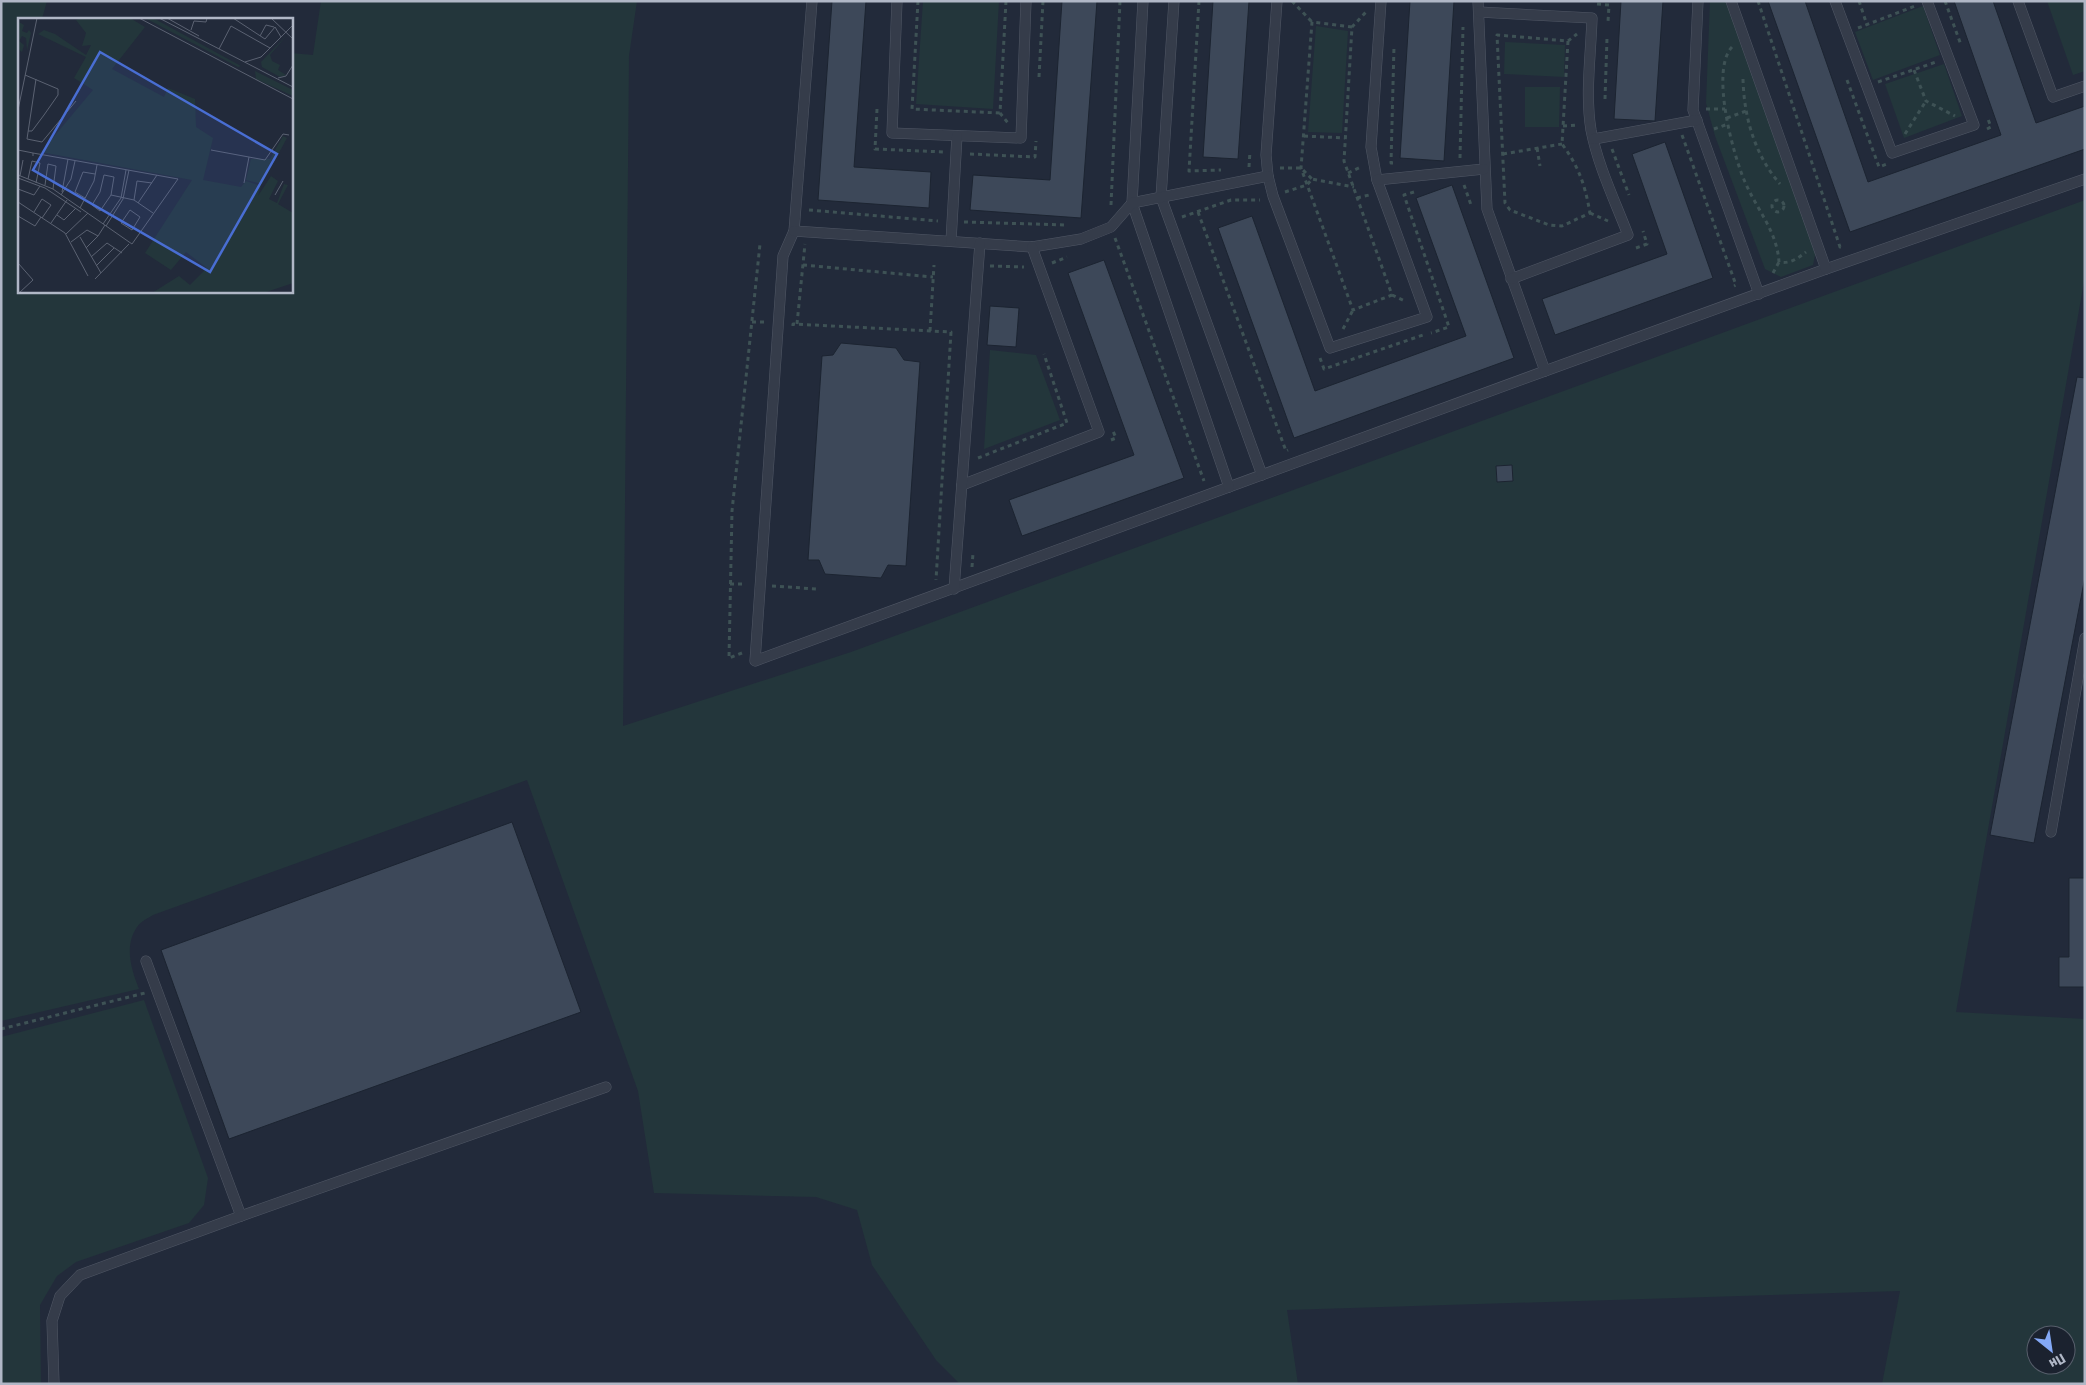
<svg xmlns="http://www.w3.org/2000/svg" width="2086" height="1385" font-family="'Fira Sans Condensed',sans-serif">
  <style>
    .green { fill: #23363b; fill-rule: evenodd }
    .building { fill: #3d4859; stroke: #1c2431 }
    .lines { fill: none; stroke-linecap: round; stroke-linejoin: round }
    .lane-casing { stroke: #505765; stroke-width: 11 }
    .path { stroke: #3e5255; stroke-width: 3; stroke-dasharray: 4 4; stroke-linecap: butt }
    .lane { stroke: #353c4a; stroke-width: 10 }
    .inset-road { fill: none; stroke: #5b6272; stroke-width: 1 }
    .view { fill: #496ed3; fill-opacity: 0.15; stroke: #496ed3; stroke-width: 2.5 }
    .inset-edge { fill: none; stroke: #b0b7c6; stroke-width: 2.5 }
  </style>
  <rect width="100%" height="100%" fill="#222a3a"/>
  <g class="green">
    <path d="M1,1H47L42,19H19V291H291V53L313,55L321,1H637L629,56L623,726L851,652L2085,200V276L1956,1012L2085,1019V1384H1882L1900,1291L1287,1310L1298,1384H960L936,1360L872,1265L857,1210L816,1197L654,1193L638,1091L527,780L153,915C148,918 140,922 137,927C124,946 131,969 139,989L1,1021ZM2036,1335H2066V1365H2036Z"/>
    <path d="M923,1H999L993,109L916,104Z"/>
    <path d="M1710,1H1726L1816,250L1813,265L1781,277L1765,269L1715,136L1706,103Z"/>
    <path d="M2047,1H2085V71L2073,75Z"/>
    <path d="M1923,6L1940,55L1873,80L1855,32Z"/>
    <path d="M1316,26L1348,31L1342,133L1308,132Z"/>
    <path d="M1505,42L1565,45L1564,77L1504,74Z"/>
    <path d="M1944,64L1962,116L1904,138L1885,84Z"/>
    <path d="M1525,87H1560L1559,127H1525Z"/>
    <path d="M990,350L1036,355L1060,420L984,449Z"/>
    <path d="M144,1000L208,1178L204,1205L189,1223L76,1262L57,1276L40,1305L41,1384H1V1037Z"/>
  </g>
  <g class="building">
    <path d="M832,1H866L854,167L931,172L929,208L818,200Z"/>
    <path d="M1062,1H1097L1081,218L970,210L973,175L1050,180Z"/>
    <path d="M1213,1H1249L1238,159L1203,157Z"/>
    <path d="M1410,1H1454L1444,161L1400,158Z"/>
    <path d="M1621,1H1663L1655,121L1614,119Z"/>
    <path d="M1768,1H1805L1868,182L2001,135L1954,1H1993L2036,123L2085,106V149L1850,232Z"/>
    <path d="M1665,142L1713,278L1555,335L1542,299L1667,254L1632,154Z"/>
    <path d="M1452,185L1514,358L1294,438L1218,228L1252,216L1315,391L1466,336L1416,198Z"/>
    <path d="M1104,260L1184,478L1022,536L1009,500L1134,455L1068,273Z"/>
    <path d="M990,306L1019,308L1016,347L987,345Z"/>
    <path d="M841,343L896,348L904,360L920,362L906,566L888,565L881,578L825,574L819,560H808L822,356L833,355Z"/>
    <path d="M2077,377L2085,378V577L2034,843L1990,835Z"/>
    <path d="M1512,465L1513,481L1497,482L1496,466Z"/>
    <path d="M512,822L581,1012L229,1139L161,950Z"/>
    <path d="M2069,878H2085V987H2059V957H2069Z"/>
  </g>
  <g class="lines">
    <defs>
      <g id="lane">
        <path d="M812,1L794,231L783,256L755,661L1545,371L1826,269L2085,179"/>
        <path d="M897,1L892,133L1021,138L1026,1"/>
        <path d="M1143,1L1132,203L1229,487"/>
        <path d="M1174,1L1161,197L1262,475"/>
        <path d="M1277,1L1266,155L1268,176L1273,196L1330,348L1427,317L1377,180L1371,147L1381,1"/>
        <path d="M1478,1L1487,209L1545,371"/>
        <path d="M1698,1L1693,110L1759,294"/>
        <path d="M1731,1L1826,269"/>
        <path d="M1835,1L1892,153L1974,125L1927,1"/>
        <path d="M2018,1L2053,97L2085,86"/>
        <path d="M1479,12L1592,18C1591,54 1585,94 1591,130C1598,166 1615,201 1628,235L1511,279"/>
        <path d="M1594,139L1697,120"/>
        <path d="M1377,180L1484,169"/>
        <path d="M794,231L1032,247L1081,239L1111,227L1132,203L1268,176"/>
        <path d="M951,241L957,136"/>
        <path d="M962,485L1099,432L1032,247"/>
        <path d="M954,589L980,243"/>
        <path d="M2051,832L2085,638"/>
        <path d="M146,961L241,1216"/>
        <path d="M54,1384L52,1321L60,1296L80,1275L241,1216L606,1087"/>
      </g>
    </defs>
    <use href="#lane" class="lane-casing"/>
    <g class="path">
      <path d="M918,1L912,109L1000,113"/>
      <path d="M1006,1L1000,113L1008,123"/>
      <path d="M1199,1L1189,171L1221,170"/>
      <path d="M1292,1L1312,22"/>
      <path d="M1758,1L1840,247L1843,246"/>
      <path d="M1859,1L1867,25"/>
      <path d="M1945,1L1961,45"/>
      <path d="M1597,4L1609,5L1608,22"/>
      <path d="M1352,27L1312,22L1301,168L1353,310L1392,295L1344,161L1352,27L1366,12"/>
      <path d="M1858,28L1915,6"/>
      <path d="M1568,41L1562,144C1579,167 1585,185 1590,213L1562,226L1549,225L1510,210L1505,203L1497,35L1568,41L1577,34"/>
      <path d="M1732,47C1710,70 1733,155 1745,182C1757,210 1777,231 1779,262C1790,264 1797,259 1806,252"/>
      <path d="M1914,70L1926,101L1955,116"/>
      <path d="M1039,77L1043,1"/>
      <path d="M1743,79C1744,118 1755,155 1780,184"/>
      <path d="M1847,80L1879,167L1887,164"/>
      <path d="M1878,82L1936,62"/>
      <path d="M1605,99L1607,38"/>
      <path d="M877,109L875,149L944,152"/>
      <path d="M1706,109H1725"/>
      <path d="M1727,118L1746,111"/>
      <path d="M1563,126L1578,125"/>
      <path d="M1714,129L1728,124"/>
      <path d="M1987,129L1991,127L1988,119"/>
      <path d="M1905,134L1926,101"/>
      <path d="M1682,135L1736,285L1734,286"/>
      <path d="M1304,136L1345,138"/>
      <path d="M1537,148L1540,166"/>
      <path d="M1612,149L1629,195"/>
      <path d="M970,154L1035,157L1036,141"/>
      <path d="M1503,154L1562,144"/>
      <path d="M1460,158L1463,27"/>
      <path d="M1393,163H1391L1394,46"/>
      <path d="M1249,167L1250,151"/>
      <path d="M1280,168H1301L1312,179"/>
      <path d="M1348,173L1361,167"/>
      <path d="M1464,185L1471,205"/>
      <path d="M1285,192L1307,185L1312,179L1354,187"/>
      <path d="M1414,192L1404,195L1449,327L1431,333"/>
      <path d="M1357,198L1369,195"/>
      <circle cx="1778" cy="206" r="6"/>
      <path d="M1111,205L1120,1"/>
      <path d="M809,210L938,221"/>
      <path d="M1198,212L1286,451L1288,450"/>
      <path d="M1590,213L1608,221"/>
      <path d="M1182,217L1231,200H1260"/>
      <path d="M964,222L1068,225"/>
      <path d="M1115,238L1204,481"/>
      <path d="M1636,248L1647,244L1643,231"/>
      <path d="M1052,263L1067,257"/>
      <path d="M803,265L933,277"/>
      <path d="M990,266L1024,267"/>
      <path d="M1773,273L1779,262"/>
      <path d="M1392,295L1405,301"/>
      <path d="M752,322H765"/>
      <path d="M797,324L805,244"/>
      <path d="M793,326V324L951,332L936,580"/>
      <path d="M1343,329L1353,310"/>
      <path d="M930,331L934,265"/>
      <path d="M1320,358L1324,369L1423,335"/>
      <path d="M1111,440L1116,438L1113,431"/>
      <path d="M978,458L1067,423L1044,354"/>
      <path d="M972,567L973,553"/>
      <path d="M730,584H746"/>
      <path d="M772,586L817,589"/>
      <path d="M742,653L729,658L732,511L760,244"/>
      <path d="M1,1029L145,993"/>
    </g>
    <use href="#lane" class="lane"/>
  </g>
  <g transform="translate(18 18)">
    <rect width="275" height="275" fill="#222a3a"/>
    <path d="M63,0H112L127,9L94,51L146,79L150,70L177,81L178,109L195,120L185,162L223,169L228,163L243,168L240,178L253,158L260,163L251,181L259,185L266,166L270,167L260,186L275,195V265L245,275H134L161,258L172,267L189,250L168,234L153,252L127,235L174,162L23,134L75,72L56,60L68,39L20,16L26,12L37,16L68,37L73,27L64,28L68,15L58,2ZM127,0H135L223,48L220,49ZM1,4L6,7L4,13L9,15L11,12L13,15L9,32L8,20L4,18L1,23L6,27L4,34L0,31ZM269,17L252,37L254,43L262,47L260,52L268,57L262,59L244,49L243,44ZM237,53L275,72V78L238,61ZM265,118L269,120L244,166L228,162L233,141H252Z" fill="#23363b"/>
    <path class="inset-road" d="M121,0L275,81M141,0L275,69M149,0L181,18M215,0L247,21L257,9L263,19M253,0L275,21M173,12L176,3L188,4L189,0M242,18L248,7L256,9M201,31L213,8L252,30M227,44L243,39L275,7M7,57L40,71V77L26,97L14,113H10M260,60L268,58L275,47M18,61L9,121L24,124L58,83M0,92L19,0M0,132L15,135V138M193,132L247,142L265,116L271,117M0,157L35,171L114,226L160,161L15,135M86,157L96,159L93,177L82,193L74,187L82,174ZM2,158L5,142M0,160L27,170L63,194M10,161L14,143L22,145L18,165M226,165L231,139M27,167L30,146L38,148L35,171M0,171L16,177L22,168M44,174L50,141M43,177L53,161L57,143M93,177L116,182L135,195M257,177L265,163M67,180L57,174L65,154L77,156M116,182L119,163L134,165M0,184L47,215L70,258M120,185L139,157M62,190L76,163L79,147M112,192L122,199L114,212L103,205ZM16,194L24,181L33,187L24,200M39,197L46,202L58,190M0,198L17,208L23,199M33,205L49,182M85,206L103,180L108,152M88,208L105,181L111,152M48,216L70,195M62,219L83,255M53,224L69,212L80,218L87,207M68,230L80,218M73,239L89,225L104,235M0,245L15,262L1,275M78,248L96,230M77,261L111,226"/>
    <path class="view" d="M82,34L259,136L192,254L15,152Z"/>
    <rect width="275" height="275" class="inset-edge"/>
  </g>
  <rect width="2086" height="1385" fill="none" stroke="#b0b7c6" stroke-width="5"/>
  <g transform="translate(2051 1350) rotate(150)"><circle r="24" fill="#1b222f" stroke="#575e6b"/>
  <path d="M0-4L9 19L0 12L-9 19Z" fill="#84a9f7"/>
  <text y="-8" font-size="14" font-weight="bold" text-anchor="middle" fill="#b0b7c6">Пн</text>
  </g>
</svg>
